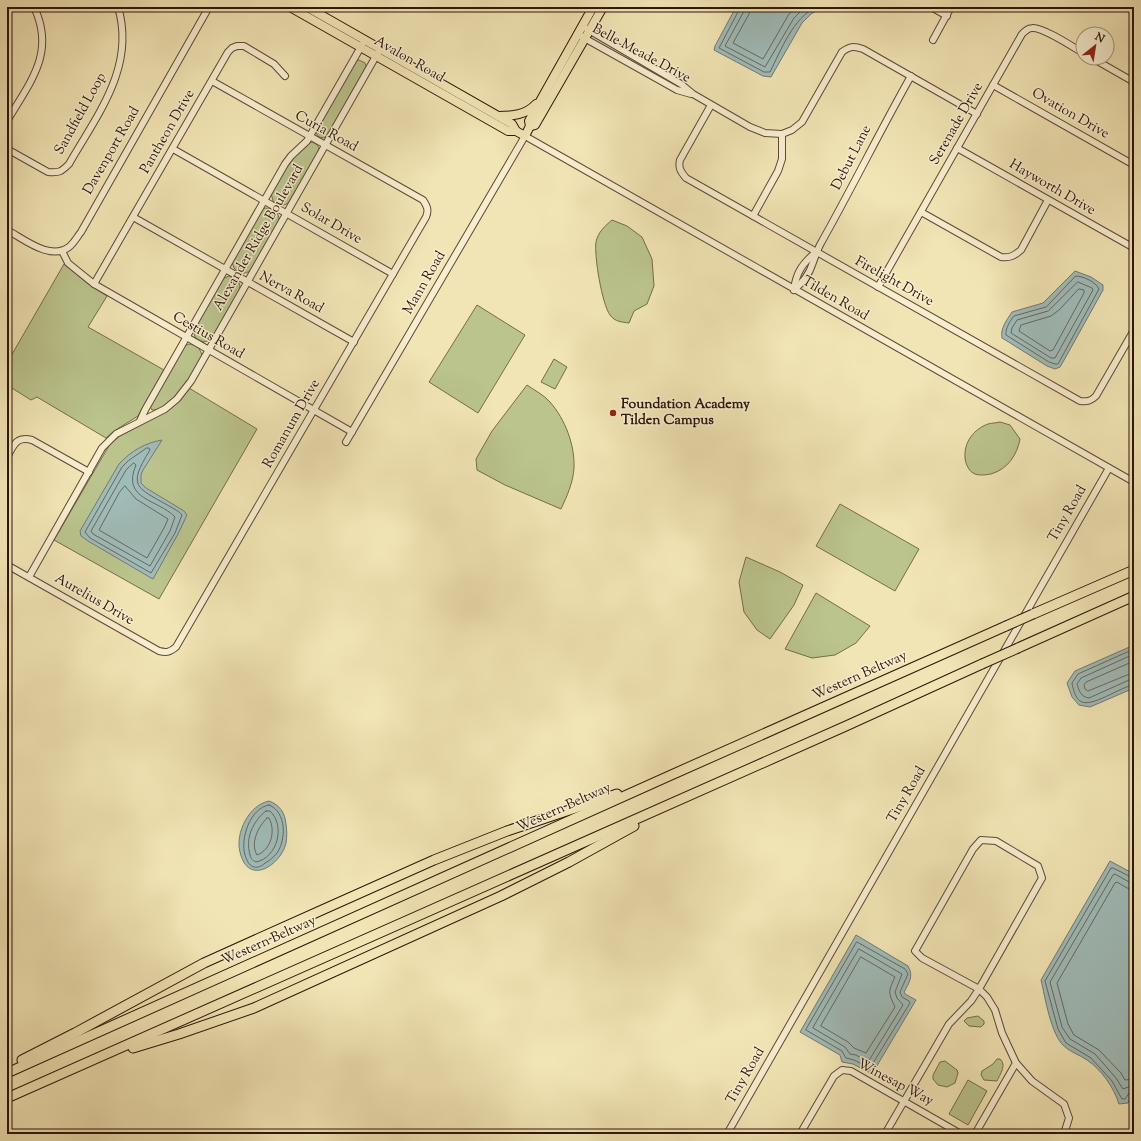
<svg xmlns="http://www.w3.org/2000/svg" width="1141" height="1141" font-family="'Sorts Mill Goudy',serif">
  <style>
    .green { fill: #bbc48d; stroke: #746c4b }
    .water { fill: #a0bcb9; stroke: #727973 }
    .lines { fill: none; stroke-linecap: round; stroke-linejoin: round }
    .shore { stroke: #666861; stroke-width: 1 }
    .minor-casing { stroke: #5e4834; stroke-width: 8 }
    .major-casing { stroke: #2d1409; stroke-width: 10 }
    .highway-casing { stroke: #2d1409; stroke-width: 11 }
    .minor { stroke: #f7eecf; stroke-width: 6 }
    .major { stroke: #f2e5b5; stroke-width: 8 }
    .highway { stroke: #f2e5b5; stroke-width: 9 }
    .highway-bridge-casing { stroke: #2d1409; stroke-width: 11; stroke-linecap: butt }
    .highway-bridge { stroke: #f2e5b5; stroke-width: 9 }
    .poi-dot { fill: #8f2418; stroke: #f7eecf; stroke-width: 1.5 }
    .labels { text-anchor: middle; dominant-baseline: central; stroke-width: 3; stroke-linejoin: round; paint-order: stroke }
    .street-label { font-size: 14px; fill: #2d1409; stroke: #f7eecf }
    .poi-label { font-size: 14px; font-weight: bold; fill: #2d1409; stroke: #f7eecf; text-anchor: start }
  </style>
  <rect width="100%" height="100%" fill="#f2e5b5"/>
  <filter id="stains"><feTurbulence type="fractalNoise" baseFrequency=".005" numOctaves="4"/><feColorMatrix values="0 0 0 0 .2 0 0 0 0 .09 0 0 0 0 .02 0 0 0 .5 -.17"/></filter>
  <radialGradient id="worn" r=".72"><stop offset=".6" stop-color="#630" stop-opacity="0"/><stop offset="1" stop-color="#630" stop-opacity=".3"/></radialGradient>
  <g class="green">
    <path d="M359,60L365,63L366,66L365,69L328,134L324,138L319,137L316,133L317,129L356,61Z"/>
    <path d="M309,142C314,142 317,144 319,148L318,152L289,202C284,207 278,206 273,201L271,193L291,159Z"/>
    <path d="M265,208C272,208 278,211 279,218L278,223L251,270C245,275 239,274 234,268L232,262L262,209Z"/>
    <path d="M612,220L627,226L642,237L652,259L654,286L647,304L634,311L629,323C622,322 615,322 610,315C602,304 594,256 596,242C598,232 605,226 612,220Z"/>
    <path d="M64,264L87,283L107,296L88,327L164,370L138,416L114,431L106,438L37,397L31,400L7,385V363Z"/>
    <path d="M229,276C237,278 242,283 239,291L212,338C206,344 200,342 195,337L193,330L222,279Z"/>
    <path d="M477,305L525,335L478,413L429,382Z"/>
    <path d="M189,344C196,345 200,348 202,355C196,371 171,411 152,410L150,406L184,346Z"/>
    <path d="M554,359L567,367L555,389L541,382Z"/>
    <path d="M527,385C534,390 544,395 550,402C565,419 575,445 574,468C573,483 567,496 561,509L505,485L477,470L476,459L492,431Z"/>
    <path d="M189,388L257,429L159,599L54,540L110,444L120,436L156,417Z"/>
    <path d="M1000,422L1010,425L1020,439C1017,455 1008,469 991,474C985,475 978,476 973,473C968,470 965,462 965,457C964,442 974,429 988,424C991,423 996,423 1000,422Z"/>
    <path d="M840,504L919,549L895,591L816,546Z"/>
    <path d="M746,557L780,572L803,585L794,605L770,639L757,630L744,612L739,582Z"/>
    <path d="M816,593L870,626L856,643L835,655L812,658L785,649Z"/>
    <path d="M978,1016L984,1021V1024L981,1027L969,1026L964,1021L967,1018Z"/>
    <path d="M997,1059H1000C1007,1065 1000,1074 997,1081L984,1080L981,1075L982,1071L993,1064Z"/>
    <path d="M945,1061L957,1070L958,1073L955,1083L947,1087L938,1085L933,1079V1075L940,1062Z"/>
    <path d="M968,1080L987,1091L968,1125L949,1114Z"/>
  </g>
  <g class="water">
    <path d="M736,7H823L811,14L802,23L771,77L763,76L714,50L715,46Z"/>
    <path d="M1075,271L1091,277L1103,285V290L1063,362L1060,367L1055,369L1047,366L1007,341L1002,338C1000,328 1007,320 1012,312L1043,303Z"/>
    <path d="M162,440L143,470L141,475V483L146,488L184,511L187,515L178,534L153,579L88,541L81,536L80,531L119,464C131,451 145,443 162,440Z"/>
    <path d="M1134,645V688L1090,707L1079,705L1072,697L1067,683L1075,671Z"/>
    <path d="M269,801C280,805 285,813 286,824C287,830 287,837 286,843C281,865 248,887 240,852C235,833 249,805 269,801Z"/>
    <path d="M1110,861L1134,874V1092L1128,1103L1119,1104C1114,1088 1102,1070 1087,1060C1080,1055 1070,1052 1064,1046C1051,1035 1045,997 1041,980Z"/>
    <path d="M856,935L908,966C914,976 909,983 904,992L905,994L916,1000L872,1074L853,1064L842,1062L840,1055L800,1032Z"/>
  </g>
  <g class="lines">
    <g class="shore">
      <path d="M740,7L739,10L719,48L764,72H770C781,50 793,18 816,7"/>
      <path d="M745,7L743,13L725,46L765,67L794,18L805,7"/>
      <path d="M751,7L749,14L733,43L763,59L789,14L797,7"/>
      <path d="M1076,276C1083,276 1096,282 1099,289L1058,364H1055L1049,362L1006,335C1005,329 1010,321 1014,316L1046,307Z"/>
      <path d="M1078,282L1092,288L1093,290L1055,358H1051L1011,333L1012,328L1017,320L1048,311Z"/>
      <path d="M1079,289L1084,290V293L1053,350L1050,351L1019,331L1021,325L1051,316L1059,310Z"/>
      <path d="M147,448H149L150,450C127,487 136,487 169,506C174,509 179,511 182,515L175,533L151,573L90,538L85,532L122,467L128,461Z"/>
      <path d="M134,463L136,465C121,500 158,499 175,517L170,531L150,566L93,534L91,531L126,470Z"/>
      <path d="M125,486L136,499L168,519L164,528L147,558L99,530L119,493Z"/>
      <path d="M1134,649L1078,674L1072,683C1073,689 1075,697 1080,701C1091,709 1121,686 1134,685"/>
      <path d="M1134,654L1081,678L1077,684C1079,691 1081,697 1089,698L1129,680H1134"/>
      <path d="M1134,661L1086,682L1084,685L1085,689L1088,691L1127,675L1134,674"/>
      <path d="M269,805C287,812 286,840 277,853C274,857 269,861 265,863C262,866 258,868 254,867C248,865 247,860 245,855C240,839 250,808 269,805Z"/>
      <path d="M266,811H270C286,826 277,858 256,862C252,860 251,859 250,855C245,838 253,821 266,811Z"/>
      <path d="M267,818H269C276,831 271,850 257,855C250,843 258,827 267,818Z"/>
      <path d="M1134,878L1131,877L1113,868H1111L1045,981L1058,1029L1066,1043L1091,1058L1112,1081L1122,1099H1125L1130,1092L1134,1090"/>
      <path d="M1134,883L1129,882L1115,874L1113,875L1050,982L1062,1027L1070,1039L1095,1054L1116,1078L1123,1089L1134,1085"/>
      <path d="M1134,889L1127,888L1117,882L1115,883L1057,983L1068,1024L1074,1035L1099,1050L1121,1073L1125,1080L1134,1079"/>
      <path d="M857,942L905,969L908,974L900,992L902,997L909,1001L910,1003L870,1068L854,1060L846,1058L842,1051L806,1030Z"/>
      <path d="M859,949L902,974L895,992L897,998L903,1005L868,1062L856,1055L850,1054L845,1047L813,1028Z"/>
      <path d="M861,957L895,977C888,992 888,992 895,1007L866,1053L854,1048L848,1042L821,1026Z"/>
    </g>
    <defs>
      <g id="minor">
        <path d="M931,7L947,16"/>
        <path d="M587,29L681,84L693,94L750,127L765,133L782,134L792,130L802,122L842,52C850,46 854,46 863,49L977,114"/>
        <path d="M577,34L677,90L691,94"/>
        <path d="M933,40L951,7"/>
        <path d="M1092,58L1134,82"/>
        <path d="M993,85L1134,165"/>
        <path d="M711,105L680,160C678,168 681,172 686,178L1080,401C1087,402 1091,401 1096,396L1134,330"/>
        <path d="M7,121C30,82 56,53 34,7"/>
        <path d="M957,148L1134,248"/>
        <path d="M7,149L48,172C59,173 61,172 69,164C97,115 136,67 118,7"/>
        <path d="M173,149L393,274"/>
        <path d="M921,212L1001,257C1010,258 1014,256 1021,250L1048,200"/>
        <path d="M753,216L778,171L782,159V134"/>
        <path d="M133,217L354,342"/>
        <path d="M7,230C24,239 50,261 69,247C74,243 77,237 81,232L209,7"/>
        <path d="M62,251L68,263L94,284L352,432"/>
        <path d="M94,284L228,52L232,48L237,46H244L274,64L285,76"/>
        <path d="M878,287L1022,34C1025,31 1028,28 1032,28C1043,27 1073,47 1083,53"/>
        <path d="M794,290C802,283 809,275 812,265C815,257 817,250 821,243C852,188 880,131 911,76"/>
        <path d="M794,290C796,272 803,263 816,252"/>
        <path d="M140,421L145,410L285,164L291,156L307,141L362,45"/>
        <path d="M346,442L525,136L1134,482"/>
        <path d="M7,457C14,445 16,436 32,440L89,472"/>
        <path d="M7,565L159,651C167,653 170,652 176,647L426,217C429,210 427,206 423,200L212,81"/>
        <path d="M29,577L102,448L116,434L165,409L177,399L191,381L380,49"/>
        <path d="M727,1134L1109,468"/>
        <path d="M800,1134L834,1076L842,1070L851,1071L961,1134"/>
        <path d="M885,1134L949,1024L971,1001L979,989L1042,878L1038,866L996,841L981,840L973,849L915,951L922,958L979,989L987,997L995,1010L1002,1033L1016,1063L1032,1081L1064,1104L1069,1118L1064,1134"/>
        <path d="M975,1134L1016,1063"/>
      </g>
      <g id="major">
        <path d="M290,7L508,131H516"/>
        <path d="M307,7L512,124L516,131L525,136L530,126L529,121L593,7"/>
        <path d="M499,116C512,116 526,115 536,104"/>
        <path d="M530,126L535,125L603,7"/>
      </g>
      <g id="highway">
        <path d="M1033,614L1134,570"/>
        <path d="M1018,648L1134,596"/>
        <path d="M133,1048L179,1034L254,1008L501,896L569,862L634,826"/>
        <path d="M22,1060L75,1033L204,963L322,910L434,860L507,831L617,794"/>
        <path d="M7,1073L669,776L1006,626"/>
        <path d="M7,1098L846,726L982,664"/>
      </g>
    </defs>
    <use href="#minor" class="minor-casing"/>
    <use href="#major" class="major-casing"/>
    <use href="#highway" class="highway-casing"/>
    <use href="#minor" class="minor"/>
    <use href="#major" class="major"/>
    <use href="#highway" class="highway"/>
    <defs>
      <g id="highway-bridge">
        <path d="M1006,626L1033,614"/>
        <path d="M982,664L1018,648"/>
      </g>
    </defs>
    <use href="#highway-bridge" class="highway-bridge-casing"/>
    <use href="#highway-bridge" class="highway-bridge"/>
  </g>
  <circle class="poi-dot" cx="613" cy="413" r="4"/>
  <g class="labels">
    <g class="street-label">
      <text transform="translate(641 54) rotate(28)">Belle Meade Drive</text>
      <text transform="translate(409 60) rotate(30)">Avalon Road</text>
      <text transform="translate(81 114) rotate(-61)">Sandfield Loop</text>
      <text transform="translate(1070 114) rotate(30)">Ovation Drive</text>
      <text transform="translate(957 124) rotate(-60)">Serenade Drive</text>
      <text transform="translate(168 132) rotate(-60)">Pantheon Drive</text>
      <text transform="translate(326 132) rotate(29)">Curia Road</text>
      <text transform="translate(112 151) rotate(-60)">Davenport Road</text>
      <text transform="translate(852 158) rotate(-63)">Debut Lane</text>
      <text transform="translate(1052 188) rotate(30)">Hayworth Drive</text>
      <text transform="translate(331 224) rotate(30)">Solar Drive</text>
      <text transform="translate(259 238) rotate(-60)">Alexander Ridge Boulevard</text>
      <text transform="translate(894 282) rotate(29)">Firelight Drive</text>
      <text transform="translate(425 283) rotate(-60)">Mann Road</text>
      <text transform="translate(291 293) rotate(29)">Nerva Road</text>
      <text transform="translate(835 299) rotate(30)">Tilden Road</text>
      <text transform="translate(208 336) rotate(30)">Cestius Road</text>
      <text transform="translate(292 424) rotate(-60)">Romanum Drive</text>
      <text transform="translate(1068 514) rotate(-60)">Tiny Road</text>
      <text transform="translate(94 600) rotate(30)">Aurelius Drive</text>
      <text transform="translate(860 676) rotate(-24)">Western Beltway</text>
      <text transform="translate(907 795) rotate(-60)">Tiny Road</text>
      <text transform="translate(564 808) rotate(-24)">Western Beltway</text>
      <text transform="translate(269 941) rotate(-24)">Western Beltway</text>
      <text transform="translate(746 1076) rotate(-60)">Tiny Road</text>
      <text transform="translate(895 1083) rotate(28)">Winesap Way</text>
    </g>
    <g class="poi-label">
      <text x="621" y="405">Foundation Academy<tspan x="621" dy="16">Tilden Campus</tspan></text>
    </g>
  </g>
  <rect width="1141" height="1141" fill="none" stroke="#f2e5b5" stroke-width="24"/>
  <rect x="8" y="8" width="1125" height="1125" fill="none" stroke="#2d1409" stroke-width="2"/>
  <rect x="12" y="12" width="1117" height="1117" fill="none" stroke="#2d1409"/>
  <g transform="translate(1095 46) rotate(30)"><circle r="19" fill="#f7eecf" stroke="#a69780"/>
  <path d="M0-3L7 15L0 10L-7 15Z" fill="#8f2418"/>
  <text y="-6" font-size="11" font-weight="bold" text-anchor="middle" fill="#2d1409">N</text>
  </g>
  <rect width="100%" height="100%" filter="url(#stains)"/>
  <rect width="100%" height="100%" fill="url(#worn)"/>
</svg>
